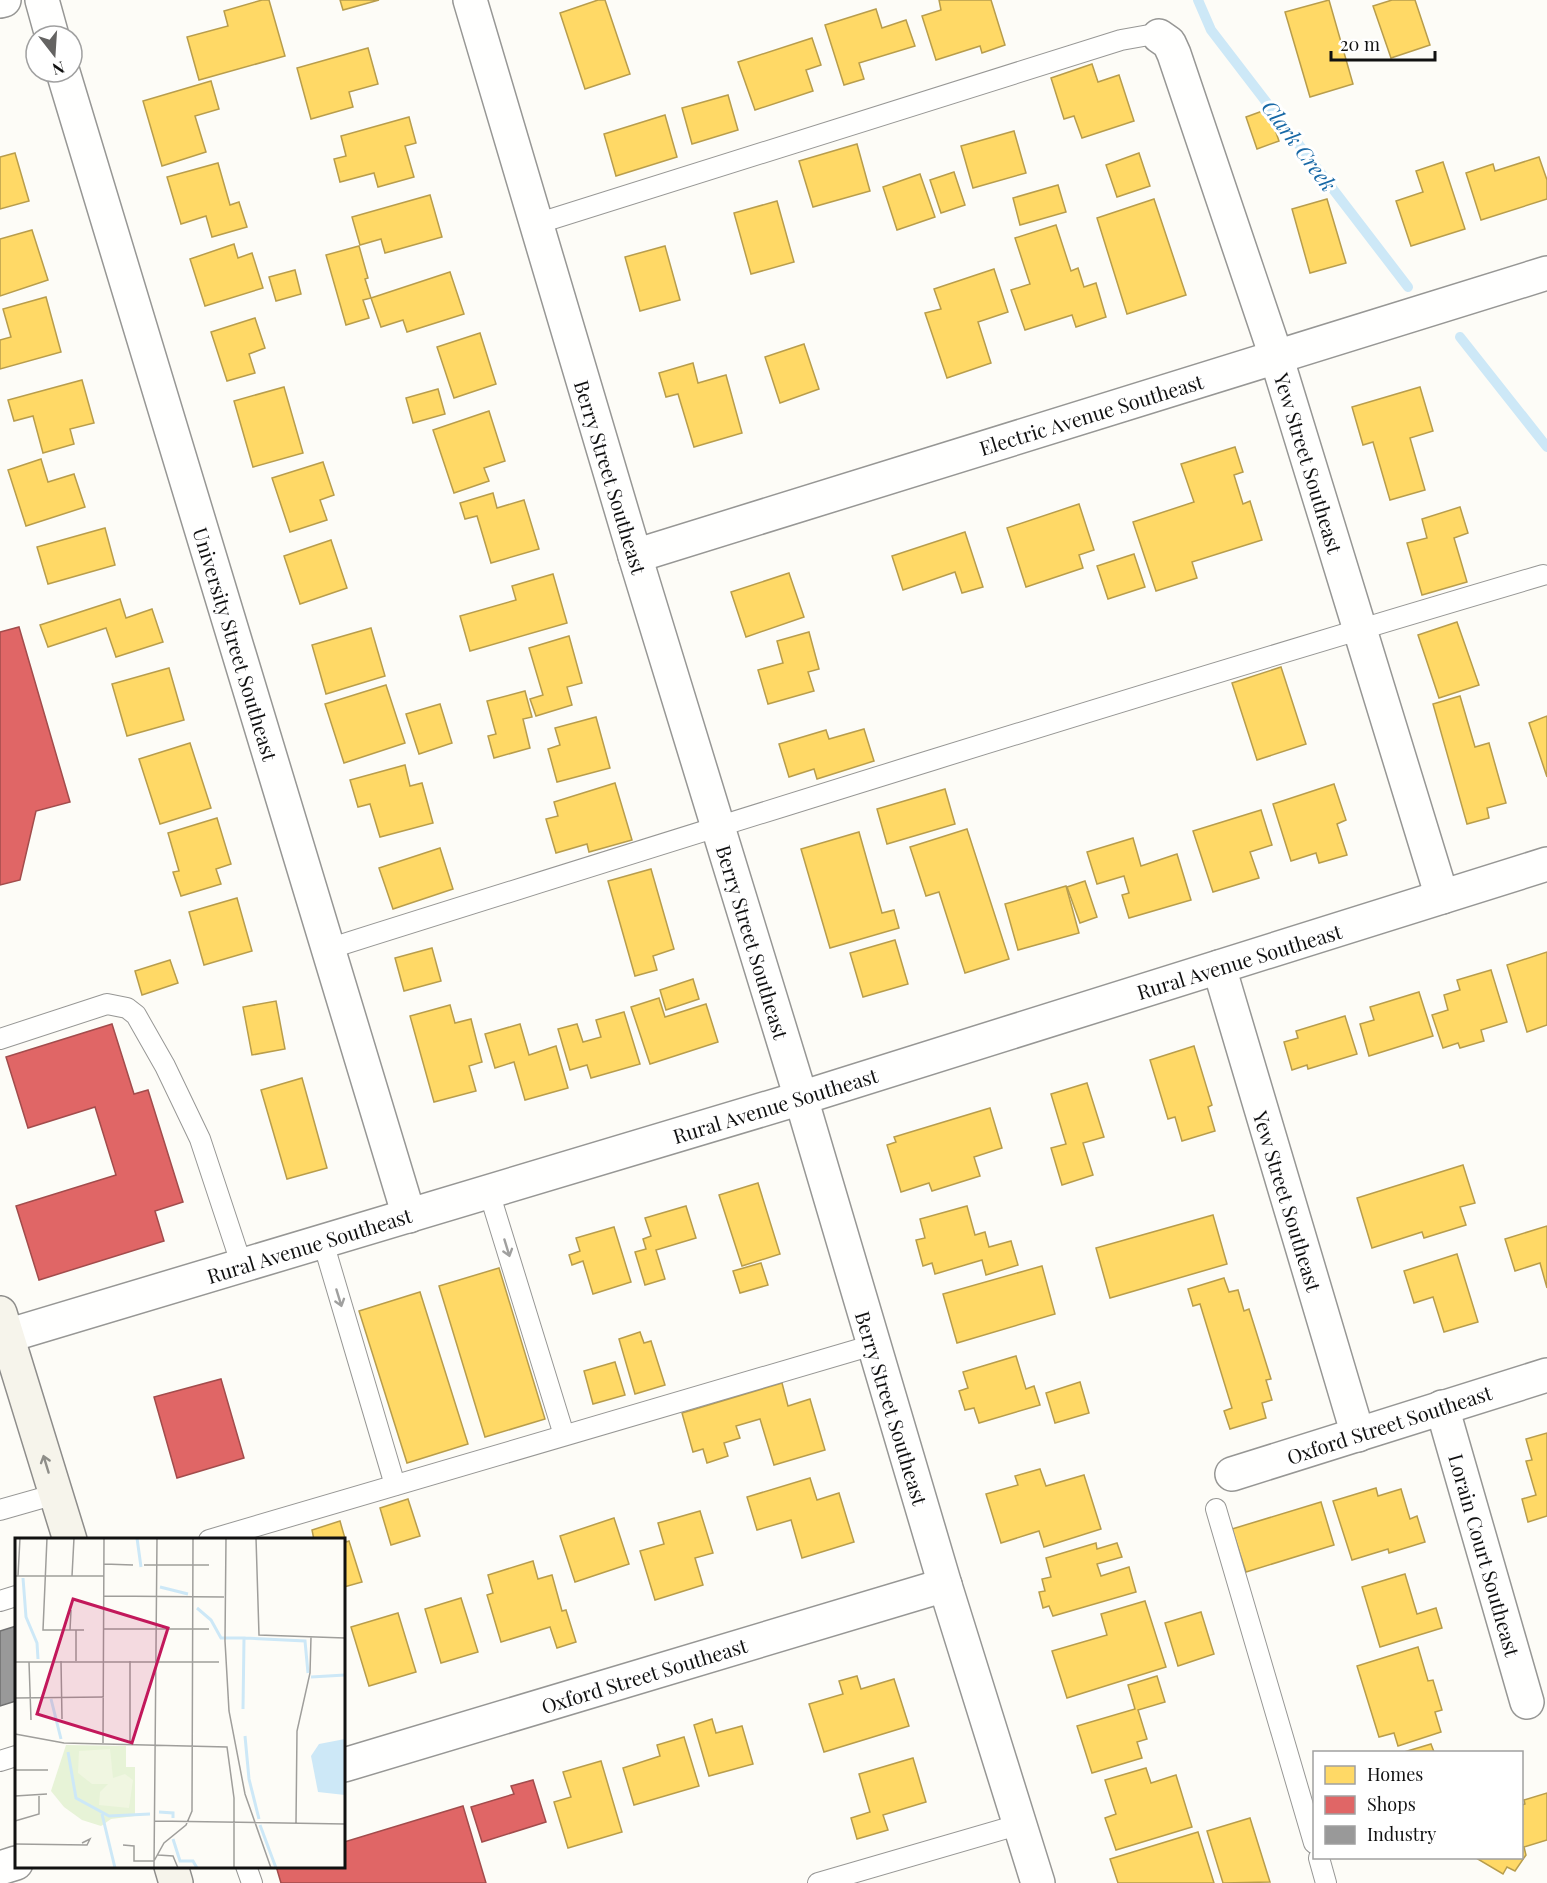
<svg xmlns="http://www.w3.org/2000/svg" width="1547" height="1883" font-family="'Playfair Display',serif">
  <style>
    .homes { fill: #ffd966; stroke: #b89d4c; stroke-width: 1.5 }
    .shops { fill: #e06666; stroke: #a24c4c; stroke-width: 1.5 }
    .industry { fill: #999; stroke: #707070; stroke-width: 1.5 }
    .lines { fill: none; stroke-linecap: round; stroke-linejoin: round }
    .stream { stroke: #cde8f7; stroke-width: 10 }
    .service-casing { stroke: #979795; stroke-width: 22 }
    .minor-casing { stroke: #979795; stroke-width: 36 }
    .tertiary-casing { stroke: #979795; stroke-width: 36 }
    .secondary-casing { stroke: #8e8d8b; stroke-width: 36 }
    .service { stroke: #fffffe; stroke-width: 20 }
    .minor { stroke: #fffffe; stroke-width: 33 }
    .tertiary { stroke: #fffffe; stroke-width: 33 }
    .secondary { stroke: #f6f4eb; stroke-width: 33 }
    .oneway { stroke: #a0a09f }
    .oneway2 { stroke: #8f8e89 }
    .labels { text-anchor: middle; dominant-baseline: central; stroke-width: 6; stroke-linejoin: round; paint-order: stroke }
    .street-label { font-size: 20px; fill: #111; stroke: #fff }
    .water-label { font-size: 21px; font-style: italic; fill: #1768a6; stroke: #fff }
    .inset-river { fill: none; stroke: #cde8f7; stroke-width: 3 }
    .inset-road { fill: none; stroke: #9f9e9b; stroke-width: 1.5 }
    .view { fill: #c2185b; fill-opacity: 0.15; stroke: #c2185b; stroke-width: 3 }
    .inset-edge { fill: none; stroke: #111; stroke-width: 3 }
  </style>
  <rect width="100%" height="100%" fill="#fdfcf7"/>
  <g class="homes">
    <path d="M262,0H269L285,56L199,80L187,37L228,26L224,11Z"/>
    <path d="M340,0H379L343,10Z"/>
    <path d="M598,0H605L630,74L585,89L560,13Z"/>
    <path d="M939,0H991L1005,45L982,53L980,46L936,60L922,16L941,10Z"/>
    <path d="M1329,0L1353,84L1310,97L1285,12Z"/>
    <path d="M1392,0H1415L1430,45L1391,58L1373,6Z"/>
    <path d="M876,9L882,28L906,20L915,46L859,63L864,79L844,85L825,25Z"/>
    <path d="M812,38L821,65L806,70L813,91L755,110L738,62Z"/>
    <path d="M368,48L378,84L349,92L353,107L311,119L297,68Z"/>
    <path d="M1092,64L1098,82L1119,75L1134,121L1082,138L1074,116L1064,119L1051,78Z"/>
    <path d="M211,81L219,109L195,116L206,152L162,166L143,101Z"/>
    <path d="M728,95L738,130L692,144L682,108Z"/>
    <path d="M1268,109L1279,141L1257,149L1246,117Z"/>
    <path d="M665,115L677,157L616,176L604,134Z"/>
    <path d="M409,117L416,143L405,146L414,177L378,187L374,173L340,182L334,159L346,156L341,136Z"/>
    <path d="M1014,131L1026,173L973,188L961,146Z"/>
    <path d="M857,144L870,191L813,207L799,161Z"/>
    <path d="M15,153L29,201L0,209V157Z"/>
    <path d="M1139,153L1150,186L1117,197L1106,165Z"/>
    <path d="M1539,157L1547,180V199L1481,220L1466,173L1493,164L1495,171Z"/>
    <path d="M1443,162L1465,229L1411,246L1396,201L1423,192L1416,171Z"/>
    <path d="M218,163L230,205L239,202L247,227L212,237L206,216L181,224L167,177Z"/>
    <path d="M954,172L965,205L941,213L930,180Z"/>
    <path d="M920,174L935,217L897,230L883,187Z"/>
    <path d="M1058,185L1066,212L1020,225L1013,198Z"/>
    <path d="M430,195L442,237L385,253L381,239L360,245L352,217Z"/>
    <path d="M1154,199L1186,295L1127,314L1097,218Z"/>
    <path d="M1327,199L1346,263L1310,273L1292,209Z"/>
    <path d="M777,201L794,262L751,274L734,213Z"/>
    <path d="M1056,225L1071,271L1078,268L1084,287L1096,283L1106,317L1076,327L1072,315L1025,330L1011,290L1030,284L1015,238Z"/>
    <path d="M32,230L48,280L0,296V239Z"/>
    <path d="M234,244L238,258L252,253L263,288L205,306L190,259Z"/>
    <path d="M359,246L368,278L365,279L371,298L363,300L369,318L346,325L326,255Z"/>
    <path d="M665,246L680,300L640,311L625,257Z"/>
    <path d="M994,269L1008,312L978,322L991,363L947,378L925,313L941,309L934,289Z"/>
    <path d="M295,270L301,294L276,301L269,277Z"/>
    <path d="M450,272L464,314L407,332L403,320L381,327L371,298Z"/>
    <path d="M46,297L61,352L0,369V340L11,337L3,309Z"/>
    <path d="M255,318L265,348L249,354L255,373L227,381L211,332Z"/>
    <path d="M480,333L496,384L454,398L437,347Z"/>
    <path d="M804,344L819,389L780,403L765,357Z"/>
    <path d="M693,363L698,383L726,375L742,433L694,447L678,394L666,397L659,373Z"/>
    <path d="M82,380L94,423L70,429L74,444L43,453L33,416L14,421L8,400Z"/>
    <path d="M284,387L303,453L253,467L234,401Z"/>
    <path d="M1420,387L1433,431L1410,438L1425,490L1390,500L1373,442L1363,445L1352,407Z"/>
    <path d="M438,389L445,414L413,423L406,398Z"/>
    <path d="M489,411L505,461L484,468L489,481L454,493L433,430Z"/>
    <path d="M1235,447L1243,472L1234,475L1243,504L1250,501L1262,540L1192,562L1197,578L1156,591L1133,522L1194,502L1181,464Z"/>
    <path d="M41,459L48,482L74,474L85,507L26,526L8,470Z"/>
    <path d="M323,462L334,495L320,500L327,520L290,532L272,478Z"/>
    <path d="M493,493L497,508L524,500L539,549L491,563L477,516L465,519L460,503Z"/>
    <path d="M1079,504L1094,550L1079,555L1083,568L1026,587L1007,528Z"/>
    <path d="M1460,507L1468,533L1454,538L1467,582L1422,595L1407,543L1427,538L1422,519Z"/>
    <path d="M105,528L115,565L48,584L37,547Z"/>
    <path d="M965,532L983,587L962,593L955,572L903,590L892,556Z"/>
    <path d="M331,540L347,588L300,604L284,556Z"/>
    <path d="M1134,554L1145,587L1108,599L1097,566Z"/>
    <path d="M789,573L804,617L746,637L731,592Z"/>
    <path d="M553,574L567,623L470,651L460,616L516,600L512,586Z"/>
    <path d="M120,599L126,618L152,609L163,642L116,657L106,628L48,647L40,625Z"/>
    <path d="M1457,622L1479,685L1439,698L1418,635Z"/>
    <path d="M371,628L385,676L326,694L312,645Z"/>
    <path d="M809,632L819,669L808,672L814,691L768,704L758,670L783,663L777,641Z"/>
    <path d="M569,636L582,683L567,687L572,705L536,716L530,699L543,695L529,648Z"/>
    <path d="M1281,667L1306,744L1257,760L1232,683Z"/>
    <path d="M169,668L184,720L127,736L112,684Z"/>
    <path d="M386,685L405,743L344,763L325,704Z"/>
    <path d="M525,691L532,717L523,719L530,748L494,758L488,736L496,734L487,701Z"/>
    <path d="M1460,696L1475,747L1489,743L1506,803L1487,808L1489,818L1467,824L1433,704Z"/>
    <path d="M440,704L452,743L419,754L406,714Z"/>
    <path d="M1547,716V777L1529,723Z"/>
    <path d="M596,717L610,768L557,782L548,749L560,745L555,728Z"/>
    <path d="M864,729L874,761L817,779L814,769L789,777L779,744L826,730L829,739Z"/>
    <path d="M190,743L211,808L160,824L139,759Z"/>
    <path d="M405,765L410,786L422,783L433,823L380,837L370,804L358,807L350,780Z"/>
    <path d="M615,783L632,840L589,852L587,844L556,853L546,819L558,816L554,802Z"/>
    <path d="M1334,784L1346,820L1337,824L1347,855L1319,863L1316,853L1291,861L1273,804Z"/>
    <path d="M945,789L955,824L887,844L877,809Z"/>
    <path d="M1261,810L1272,845L1250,852L1259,878L1213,892L1193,831Z"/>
    <path d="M217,818L231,864L216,869L221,884L181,896L173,872L179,871L168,833Z"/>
    <path d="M967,829L1009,959L965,973L939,892L926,896L910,847Z"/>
    <path d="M859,832L882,913L894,910L899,928L830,948L801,849Z"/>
    <path d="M1133,838L1141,866L1177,854L1191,900L1129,918L1122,895L1129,893L1124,876L1097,884L1087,852Z"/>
    <path d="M440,848L453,889L393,909L379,868Z"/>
    <path d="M651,869L674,949L653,956L657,970L635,976L608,881Z"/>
    <path d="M1085,881L1097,917L1080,923L1067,887Z"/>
    <path d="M1066,886L1079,933L1018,950L1005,904Z"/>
    <path d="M237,898L252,951L204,965L189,912Z"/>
    <path d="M895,940L908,984L863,997L850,953Z"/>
    <path d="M432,948L441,981L404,991L395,958Z"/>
    <path d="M1547,952V1025L1527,1032L1507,965Z"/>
    <path d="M170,960L178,983L142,995L135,971Z"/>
    <path d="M1491,970L1507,1022L1481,1030L1484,1041L1460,1048L1458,1043L1443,1048L1432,1015L1448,1010L1444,995L1460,990L1457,980Z"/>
    <path d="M693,979L699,999L666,1010L660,990Z"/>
    <path d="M1419,992L1433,1036L1369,1056L1360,1024L1374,1020L1370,1007Z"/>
    <path d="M659,998L665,1017L706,1004L718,1042L650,1064L631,1007Z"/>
    <path d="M276,1001L285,1049L252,1055L243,1007Z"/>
    <path d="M450,1005L455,1023L471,1019L482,1062L469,1066L476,1091L434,1102L410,1016Z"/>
    <path d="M624,1012L640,1064L591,1078L587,1065L570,1070L558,1029L577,1024L583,1042L601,1037L596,1020Z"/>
    <path d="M1345,1016L1357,1054L1308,1069L1307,1065L1292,1070L1284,1042L1298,1038L1296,1031Z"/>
    <path d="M520,1024L529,1055L556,1046L568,1088L525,1100L514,1062L495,1068L485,1034Z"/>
    <path d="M1194,1046L1212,1105L1208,1107L1215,1131L1182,1141L1175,1117L1168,1119L1150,1060Z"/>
    <path d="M302,1078L327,1168L287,1179L261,1090Z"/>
    <path d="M1087,1083L1104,1137L1083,1143L1093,1175L1062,1185L1051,1148L1066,1144L1051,1094Z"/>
    <path d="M990,1108L1002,1148L974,1157L980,1176L932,1191L929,1183L901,1192L887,1145L896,1142L894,1137Z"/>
    <path d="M1463,1165L1475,1203L1460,1207L1466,1225L1424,1238L1422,1232L1372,1248L1357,1198Z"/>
    <path d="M758,1183L780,1254L742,1266L719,1195Z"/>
    <path d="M686,1206L696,1238L656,1250L665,1279L645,1285L635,1252L646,1249L643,1239L651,1236L645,1218Z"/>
    <path d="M967,1206L975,1235L985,1232L989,1247L1011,1241L1018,1265L986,1275L982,1260L935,1274L932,1263L923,1266L916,1240L925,1238L920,1219Z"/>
    <path d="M1213,1215L1227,1264L1110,1298L1096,1248Z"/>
    <path d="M1547,1226V1288L1540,1263L1515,1271L1505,1239Z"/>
    <path d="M614,1227L631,1282L593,1294L583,1261L572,1265L569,1255L580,1251L576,1238Z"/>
    <path d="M1457,1254L1478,1322L1444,1332L1433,1297L1414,1303L1404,1271Z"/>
    <path d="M761,1263L768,1285L740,1293L733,1271Z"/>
    <path d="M1042,1266L1055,1314L957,1343L943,1294Z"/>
    <path d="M499,1268L545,1419L485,1437L439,1286Z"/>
    <path d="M1224,1278L1229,1292L1238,1290L1244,1311L1249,1309L1271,1379L1266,1380L1272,1400L1262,1403L1266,1418L1230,1429L1224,1411L1232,1408L1200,1304L1193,1306L1188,1289Z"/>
    <path d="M420,1292L468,1444L407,1463L359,1311Z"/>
    <path d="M640,1332L644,1343L651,1341L665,1385L635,1394L619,1339Z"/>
    <path d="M1016,1356L1026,1389L1034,1386L1040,1405L979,1423L974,1408L965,1410L959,1391L968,1388L963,1372Z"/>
    <path d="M615,1362L625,1395L593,1404L584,1371Z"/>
    <path d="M1080,1382L1089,1413L1055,1423L1046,1393Z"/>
    <path d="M782,1383L788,1406L810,1399L825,1450L774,1465L760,1419L736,1426L740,1438L724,1443L728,1456L707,1463L703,1449L693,1452L682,1413Z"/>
    <path d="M1547,1433V1516L1528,1522L1522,1499L1536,1495L1526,1461L1532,1460L1526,1439Z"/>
    <path d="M1040,1469L1046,1486L1084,1475L1101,1529L1044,1547L1039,1531L1001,1543L986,1494L1018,1485L1015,1476Z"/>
    <path d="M810,1478L817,1500L839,1493L854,1542L802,1558L791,1520L757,1530L747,1497Z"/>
    <path d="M1376,1488L1378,1496L1401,1489L1410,1519L1417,1516L1425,1542L1389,1553L1388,1549L1352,1560L1333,1501Z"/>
    <path d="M408,1499L420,1536L391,1545L380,1508Z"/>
    <path d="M1321,1502L1334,1545L1246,1572L1232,1529Z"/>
    <path d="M700,1511L713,1553L695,1558L703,1585L655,1600L640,1551L664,1544L658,1523Z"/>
    <path d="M614,1518L629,1564L575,1582L560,1536Z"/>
    <path d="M340,1521L346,1542L349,1541L362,1582L344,1587V1540H314L312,1530Z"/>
    <path d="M1096,1543L1097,1549L1117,1543L1122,1557L1097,1564L1101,1576L1129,1567L1136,1592L1053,1616L1049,1606L1043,1608L1039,1592L1045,1591L1042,1579L1051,1577L1046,1558Z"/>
    <path d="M533,1561L538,1579L552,1575L562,1611L566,1610L576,1642L557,1648L550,1627L501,1642L487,1595L493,1593L488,1575Z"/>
    <path d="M1405,1574L1417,1614L1436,1608L1442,1628L1380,1647L1362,1587Z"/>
    <path d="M461,1598L478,1652L441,1663L425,1609Z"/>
    <path d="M1145,1601L1166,1667L1067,1698L1052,1651L1107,1635L1101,1614Z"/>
    <path d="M1201,1612L1214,1654L1178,1666L1165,1623Z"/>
    <path d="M398,1613L416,1672L369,1686L351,1627Z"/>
    <path d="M1418,1647L1428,1681L1433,1680L1442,1710L1435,1712L1441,1732L1398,1746L1394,1733L1379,1737L1357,1666Z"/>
    <path d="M857,1676L861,1689L894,1679L909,1726L824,1752L809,1704L843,1694L839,1681Z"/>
    <path d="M1157,1676L1165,1702L1138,1710L1147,1739L1137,1742L1142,1758L1092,1773L1077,1726L1135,1709L1128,1685Z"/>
    <path d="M712,1719L716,1733L742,1726L753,1764L709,1776L694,1725Z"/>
    <path d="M684,1737L699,1786L634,1805L623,1768L660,1756L657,1745Z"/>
    <path d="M1431,1744L1434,1752H1404Z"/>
    <path d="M913,1758L926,1802L883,1815L888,1830L857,1839L851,1818L870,1812L859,1774Z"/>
    <path d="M601,1761L622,1832L568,1848L554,1802L571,1797L563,1772Z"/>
    <path d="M1146,1768L1151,1783L1176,1775L1192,1827L1116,1850L1105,1818L1116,1814L1105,1780Z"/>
    <path d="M1547,1793V1840L1524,1847L1526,1855L1515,1871L1507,1867L1503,1874L1476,1858H1522V1805L1525,1804L1524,1800Z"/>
    <path d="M1250,1818L1270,1882L1223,1883L1207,1831Z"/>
    <path d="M1198,1832L1214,1883H1118L1110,1859Z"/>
  </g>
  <g class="shops">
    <path d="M19,627L70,802L36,811L20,880L0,885V632Z"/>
    <path d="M112,1024L134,1094L148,1090L183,1202L155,1211L164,1241L39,1280L16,1206L116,1175L95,1107L28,1128L6,1057Z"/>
    <path d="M221,1379L244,1458L177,1478L154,1397Z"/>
    <path d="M533,1780L546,1822L482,1842L471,1807L514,1794L511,1786Z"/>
    <path d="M463,1806L486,1883H281L276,1866H344V1842Z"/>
  </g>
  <path class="industry" d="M16,1626V1701L0,1706V1631Z"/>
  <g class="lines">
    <g class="stream">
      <path d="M1198,0L1211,30L1408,287"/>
      <path d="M1460,337L1547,447"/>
    </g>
    <defs>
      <g id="service">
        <path d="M536,224L1121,40L1149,35L1159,36"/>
        <path d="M328,949C732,822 1136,695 1543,575"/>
        <path d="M0,1039L107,1004L127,1008L136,1015L165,1066L200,1139L242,1266"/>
        <path d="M489,1192L564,1435"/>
        <path d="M323,1242L395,1485"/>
        <path d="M1216,1509L1314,1843"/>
        <path d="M0,1510L56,1494"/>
        <path d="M209,1540L873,1345"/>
        <path d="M0,1601L16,1596"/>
        <path d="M0,1761L16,1756"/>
        <path d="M1319,1858L1326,1883"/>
        <path d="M246,1866L252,1883"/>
        <path d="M818,1883L1021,1824"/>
      </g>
      <g id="minor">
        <path d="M42,0L52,36"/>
        <path d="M470,0L635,556L801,1098L945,1585L1038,1883"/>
        <path d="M1159,36L1169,43L1174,54L1276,356L1442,897"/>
        <path d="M63,72L409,1216"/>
        <path d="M635,556L1547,273"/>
        <path d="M1219,967L1358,1435"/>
        <path d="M1442,1407L1527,1702"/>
        <path d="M1232,1474L1547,1375"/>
        <path d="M344,1765L945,1585"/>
        <path d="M0,1868L16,1863"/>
      </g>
      <g id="tertiary">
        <path d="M0,1L4,0"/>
        <path d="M0,1338L801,1098L1547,864"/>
      </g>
      <g id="secondary">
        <path d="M0,1313L70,1540"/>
        <path d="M171,1866L176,1883"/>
      </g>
    </defs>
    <use href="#service" class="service-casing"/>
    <use href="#minor" class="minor-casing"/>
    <use href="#tertiary" class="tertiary-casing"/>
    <use href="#secondary" class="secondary-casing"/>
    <use href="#service" class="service"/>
    <use href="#minor" class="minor"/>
    <use href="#tertiary" class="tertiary"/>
    <use href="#secondary" class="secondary"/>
  </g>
  <defs><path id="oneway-shaft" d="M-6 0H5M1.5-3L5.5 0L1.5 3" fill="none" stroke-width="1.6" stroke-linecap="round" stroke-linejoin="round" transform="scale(1.5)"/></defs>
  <g class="oneway">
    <use href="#oneway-shaft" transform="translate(507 1248) rotate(73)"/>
    <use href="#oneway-shaft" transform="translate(339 1298) rotate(73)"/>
  </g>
  <use class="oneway2" href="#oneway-shaft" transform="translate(46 1464) rotate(-107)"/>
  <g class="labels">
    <g class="street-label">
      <text transform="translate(1091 414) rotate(-17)">Electric Avenue Southeast</text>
      <text transform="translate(1309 463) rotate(73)">Yew Street Southeast</text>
      <text transform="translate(611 477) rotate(73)">Berry Street Southeast</text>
      <text transform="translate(236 644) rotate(73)">University Street Southeast</text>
      <text transform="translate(753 942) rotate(73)">Berry Street Southeast</text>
      <text transform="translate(1239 961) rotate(-17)">Rural Avenue Southeast</text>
      <text transform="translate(775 1105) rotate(-17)">Rural Avenue Southeast</text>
      <text transform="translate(1288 1201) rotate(73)">Yew Street Southeast</text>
      <text transform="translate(309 1245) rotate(-17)">Rural Avenue Southeast</text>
      <text transform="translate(892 1408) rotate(73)">Berry Street Southeast</text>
      <text transform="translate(1389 1424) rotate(-18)">Oxford Street Southeast</text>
      <text transform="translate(1485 1555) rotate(74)">Lorain Court Southeast</text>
      <text transform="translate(644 1675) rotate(-17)">Oxford Street Southeast</text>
    </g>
    <g class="water-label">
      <text transform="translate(1300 145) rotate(53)">Clark Creek</text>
    </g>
  </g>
  <g transform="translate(15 1538)">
    <rect width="330" height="330" fill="#fdfcf7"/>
    <path d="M51,207L111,208V229H120V278L96,281L86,288L67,282L49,269L36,253Z" fill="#e7f3d7"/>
    <path d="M95,211L98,240L110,236L118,242L114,270L84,267L85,254L93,246H77L63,235L64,213Z" fill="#f0f6e1"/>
    <path d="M330,201V257L303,254L296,218L304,206Z" fill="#cde8f7"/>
    <path class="inset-river" d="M122,0L126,29M8,40L11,79L22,105L23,121M145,49L173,56M182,70L196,82L206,100H229L228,171M229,100L290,103L293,135M296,139L330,137M36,161L46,201M230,198L234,241L244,281M53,214L61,260L94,278L135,276M144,274L158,275V280M87,276L100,330M245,287L261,330M158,301L165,323H178L182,330"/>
    <path class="inset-road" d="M32,0L28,92H69M211,0L210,103L214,173L230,256L256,330M241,0L244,97L330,100M89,26L118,27M129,27H194M0,38H89M3,38L5,0M57,38L59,0M89,58L209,59M89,91H194M55,92L56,72M46,123L47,181M61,123V92M0,124H204M14,124L16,182M0,160L89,159M0,196L49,205L212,209L219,260V330M88,205L89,0M115,205V123M0,232H33M0,258L32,256M0,283L24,276V258M140,283L330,286M281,285L282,193L295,135L296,99M0,306L72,307L75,301L67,305M108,307L119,308V323H139M143,317L158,318L163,330M139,323L149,305L171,287L177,273L178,0M139,330L142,0"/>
    <path class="view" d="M58,61L153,90L117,205L22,176Z"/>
    <rect width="330" height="330" class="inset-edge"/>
  </g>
  <rect x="1313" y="1751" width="210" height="108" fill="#ffffff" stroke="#a0a0a0" stroke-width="1.5"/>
  <rect x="1325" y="1766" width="30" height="18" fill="#ffd966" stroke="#a0a0a0" stroke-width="1.5"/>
  <text x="1367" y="1781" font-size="18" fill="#111111">Homes</text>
  <rect x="1325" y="1796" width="30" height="18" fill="#e06666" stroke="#a0a0a0" stroke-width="1.5"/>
  <text x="1367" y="1811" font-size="18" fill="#111111">Shops</text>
  <rect x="1325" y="1826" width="30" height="18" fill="#999999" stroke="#a0a0a0" stroke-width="1.5"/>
  <text x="1367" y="1841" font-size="18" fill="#111111">Industry</text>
  <g transform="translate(54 54) rotate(163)"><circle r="28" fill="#ffffff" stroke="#a0a0a0" stroke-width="1.5"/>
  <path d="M0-4.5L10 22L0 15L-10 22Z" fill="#646362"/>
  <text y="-9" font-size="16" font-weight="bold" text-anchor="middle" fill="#111111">N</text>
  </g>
  <path d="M1331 51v9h104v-9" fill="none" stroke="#111111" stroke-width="3"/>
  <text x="1340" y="51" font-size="18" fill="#111111" stroke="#ffffff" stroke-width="4.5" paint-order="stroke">20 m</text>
</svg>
